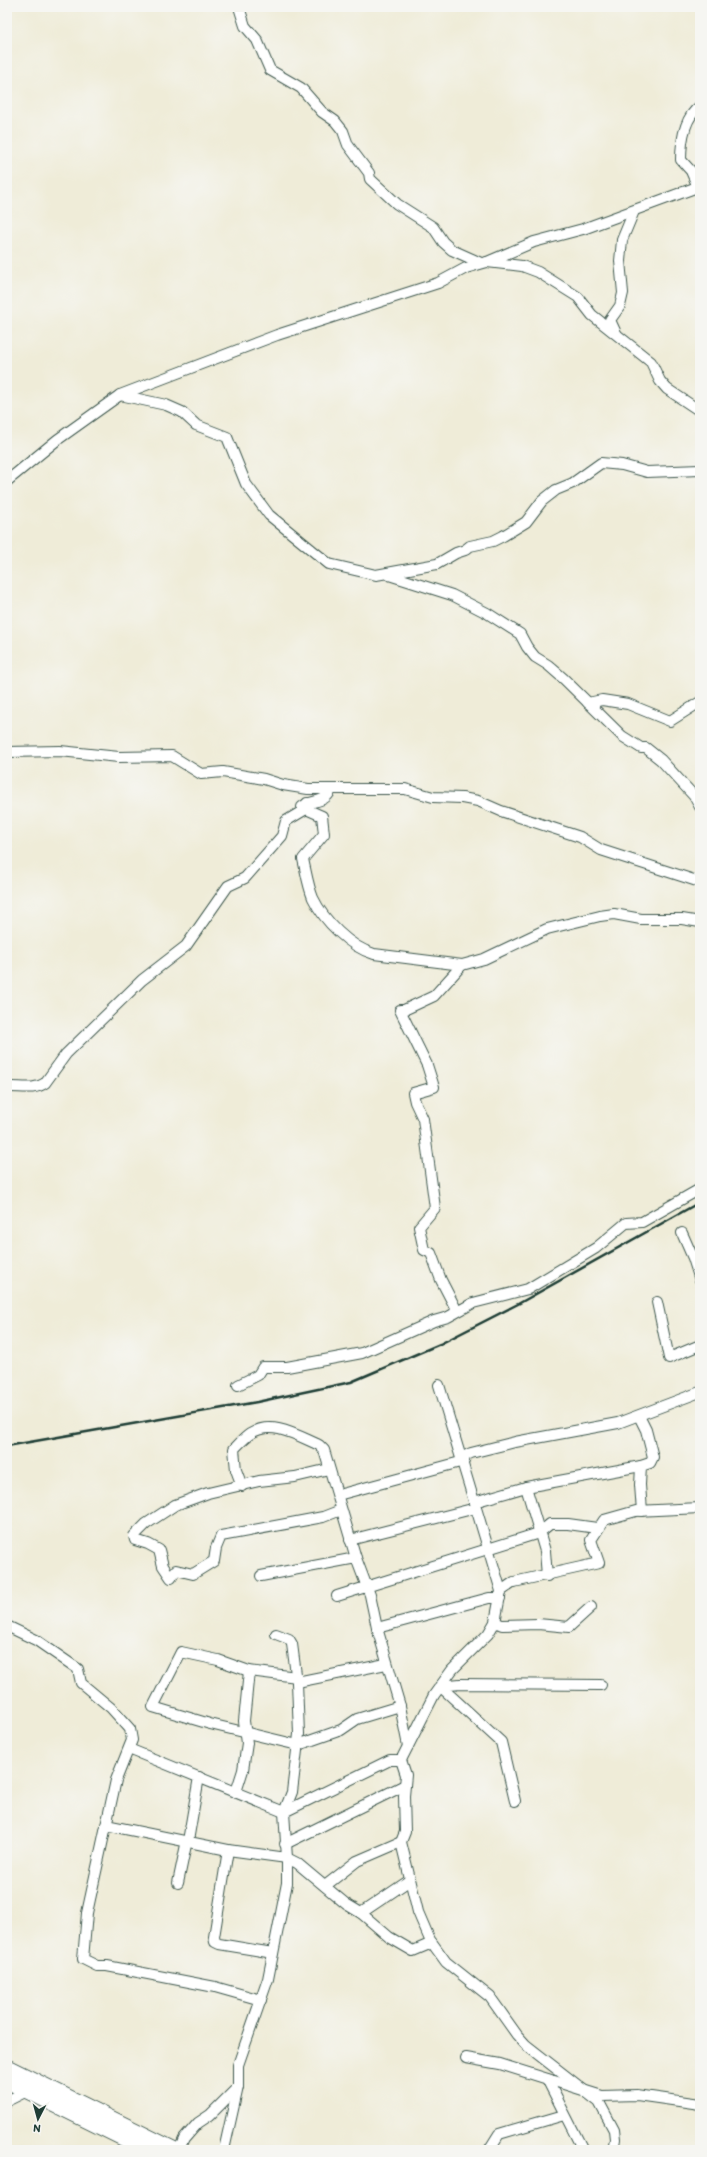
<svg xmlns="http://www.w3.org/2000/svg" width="707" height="2157" font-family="Itim,sans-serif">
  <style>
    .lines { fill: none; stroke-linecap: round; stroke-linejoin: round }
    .minor-casing { stroke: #3e574d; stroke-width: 12 }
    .highway-casing { stroke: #3e574d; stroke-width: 17 }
    .minor { stroke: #fff; stroke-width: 10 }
    .highway { stroke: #fff; stroke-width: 15 }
    .rail { stroke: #1f3d34; stroke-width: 2.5 }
  </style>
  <rect width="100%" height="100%" fill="#f6f6f2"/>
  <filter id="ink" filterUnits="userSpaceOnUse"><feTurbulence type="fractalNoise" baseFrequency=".025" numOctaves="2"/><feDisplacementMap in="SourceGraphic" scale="8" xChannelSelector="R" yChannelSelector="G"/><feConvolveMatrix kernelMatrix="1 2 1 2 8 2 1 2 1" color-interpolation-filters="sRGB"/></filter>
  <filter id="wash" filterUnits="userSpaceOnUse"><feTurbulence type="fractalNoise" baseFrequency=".012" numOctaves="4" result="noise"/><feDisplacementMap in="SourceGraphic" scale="16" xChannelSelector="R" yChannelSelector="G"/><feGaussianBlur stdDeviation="0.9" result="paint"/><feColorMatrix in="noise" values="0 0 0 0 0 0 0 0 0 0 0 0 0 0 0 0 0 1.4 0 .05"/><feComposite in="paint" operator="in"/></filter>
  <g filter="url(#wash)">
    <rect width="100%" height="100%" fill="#efecd8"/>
  </g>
  <g filter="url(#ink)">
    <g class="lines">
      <defs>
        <g id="minor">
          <path d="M239,7L245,26L257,40L270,70L301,88L322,112L335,121L343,131L348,145L369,173L370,179L397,204L433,227L443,242L452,250L481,263"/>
          <path d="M698,187L691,171L681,160C681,141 684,118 700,106"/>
          <path d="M487,262L522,266L538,272L578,297L592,315L651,362L660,381L667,389L700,411"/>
          <path d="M616,333L610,320L620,306L623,293L620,261L622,240L634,211"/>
          <path d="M120,395L166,405L182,412L196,425L227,437L246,484L269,515L329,564L376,575L437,564L456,553L465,550L470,546L493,541L503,536L526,522L542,501L556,490L573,483L601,463L622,465L647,472L700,470"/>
          <path d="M7,481L57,440L120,395L277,335L438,283L466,268L487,262L534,242L583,229L700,186"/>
          <path d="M389,575L452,595L487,613L520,634L527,647L535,657L548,665L564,679L622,736L641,748H646L661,760L694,796L700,807"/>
          <path d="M588,703L602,700L628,704L670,721L700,702"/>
          <path d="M7,752L60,751L119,757L172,756L201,774L223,772L264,779L283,785L308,789H405L433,797L462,798L478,801L501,811L580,837L601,850L700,882"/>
          <path d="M307,803L306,809L322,816L324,834L303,859C306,872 308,886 313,898C324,921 350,947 374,954L462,965"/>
          <path d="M302,807C312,799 325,804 331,790"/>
          <path d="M7,1087C19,1086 34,1091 45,1083L66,1054L142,980L186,946L228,886L245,878L282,836L286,821L306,809"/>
          <path d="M682,1233L693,1258L700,1280"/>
          <path d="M657,1302L669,1358L700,1345"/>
          <path d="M457,1311L441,1280L431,1253L424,1250L419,1227L435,1208L423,1119L415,1102L413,1093L434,1087L427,1065L400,1010H404L434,996L462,965L484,959L547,929L600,916L614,914L641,919H682L700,922"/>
          <path d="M238,1385L258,1375L263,1367H287L362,1353L434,1321L448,1317L473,1303L528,1289L596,1248L626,1223L642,1222L700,1189"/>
          <path d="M439,1385L501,1591L495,1622L488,1634L452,1670L434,1695L401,1760L406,1775L404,1796L405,1832L401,1842L418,1912L430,1940L446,1962L490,1997L517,2035L526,2045L599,2102L614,2130L615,2139L613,2150"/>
          <path d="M639,1416L646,1430L653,1457L650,1463L641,1466L640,1485L642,1511"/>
          <path d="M329,1469L295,1477L259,1481L208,1493L175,1505L146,1524L134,1536L135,1540L148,1544L159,1550L163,1566L171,1578L176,1570L193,1574L214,1561L216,1548L221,1536L323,1517L341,1510"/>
          <path d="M242,1486L236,1470L234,1449C239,1444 244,1438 250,1434C272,1419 298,1436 319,1445L324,1450L356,1558L370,1595L377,1628L400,1706L408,1746"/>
          <path d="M526,1487L545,1551L547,1576"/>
          <path d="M338,1495L464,1461L465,1456L471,1453L515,1442L618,1423L700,1392"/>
          <path d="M474,1502L526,1487L641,1466"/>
          <path d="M350,1540L476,1508"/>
          <path d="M261,1576L356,1558"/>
          <path d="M501,1591L514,1582L599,1563L591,1540L604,1520L636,1511L700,1508"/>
          <path d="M337,1596L539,1533L550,1524H568L597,1528"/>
          <path d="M495,1622L502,1625L538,1624L569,1627L591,1607"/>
          <path d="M7,1626L36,1640L78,1669L81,1683L111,1708L130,1729L132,1740L116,1780L87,1913L83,1959L97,1966H107L215,1987L261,2000"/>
          <path d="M377,1628L489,1598H500"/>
          <path d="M249,1671L218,1660L181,1652L153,1707L210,1724L298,1745L341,1730L357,1719L400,1706"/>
          <path d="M297,1682L386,1664"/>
          <path d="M129,1749L284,1812L390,1760H401"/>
          <path d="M236,1792L243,1770L247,1743L244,1721L249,1671L297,1677"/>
          <path d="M515,1801L501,1742L440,1686L460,1684L601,1685"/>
          <path d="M106,1825L228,1850L287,1858L297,1863L346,1904L361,1913L389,1937L413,1951L432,1943"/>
          <path d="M188,1841L199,1777"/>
          <path d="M285,1844L405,1785"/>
          <path d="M228,1850L214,1937L215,1942L219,1944L273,1953"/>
          <path d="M178,1883L187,1840"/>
          <path d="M325,1886L357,1861L401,1842"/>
          <path d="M361,1913L410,1880"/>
          <path d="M466,2058L500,2064L602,2096L637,2095L700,2104"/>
          <path d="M547,2079L583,2150"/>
          <path d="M7,2101L31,2089"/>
          <path d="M179,2150L184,2139L198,2123L210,2115L238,2087"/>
          <path d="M224,2150L238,2087V2065L268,1979L287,1883V1858L284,1812L292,1792L299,1734L297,1682L292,1644L289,1639L276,1634"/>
          <path d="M489,2150L499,2134L564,2115"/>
        </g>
        <g id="highway">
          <path d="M7,2067L175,2150"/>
          <path d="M7,2081L147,2150"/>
        </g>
      </defs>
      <use href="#minor" class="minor-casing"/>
      <use href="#highway" class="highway-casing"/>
      <use href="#minor" class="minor"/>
      <use href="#highway" class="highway"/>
      <path class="rail" d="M7,1446L257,1402L351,1382L440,1344L518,1304L700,1202"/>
    </g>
  </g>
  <rect width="707" height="2157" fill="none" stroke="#f6f6f2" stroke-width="24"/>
  <g transform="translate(38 2119) rotate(186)" stroke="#f6f6f2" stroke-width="3" paint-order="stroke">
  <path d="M0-3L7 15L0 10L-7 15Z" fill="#1f3d34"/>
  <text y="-6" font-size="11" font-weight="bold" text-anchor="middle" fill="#1f3d34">N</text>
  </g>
</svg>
